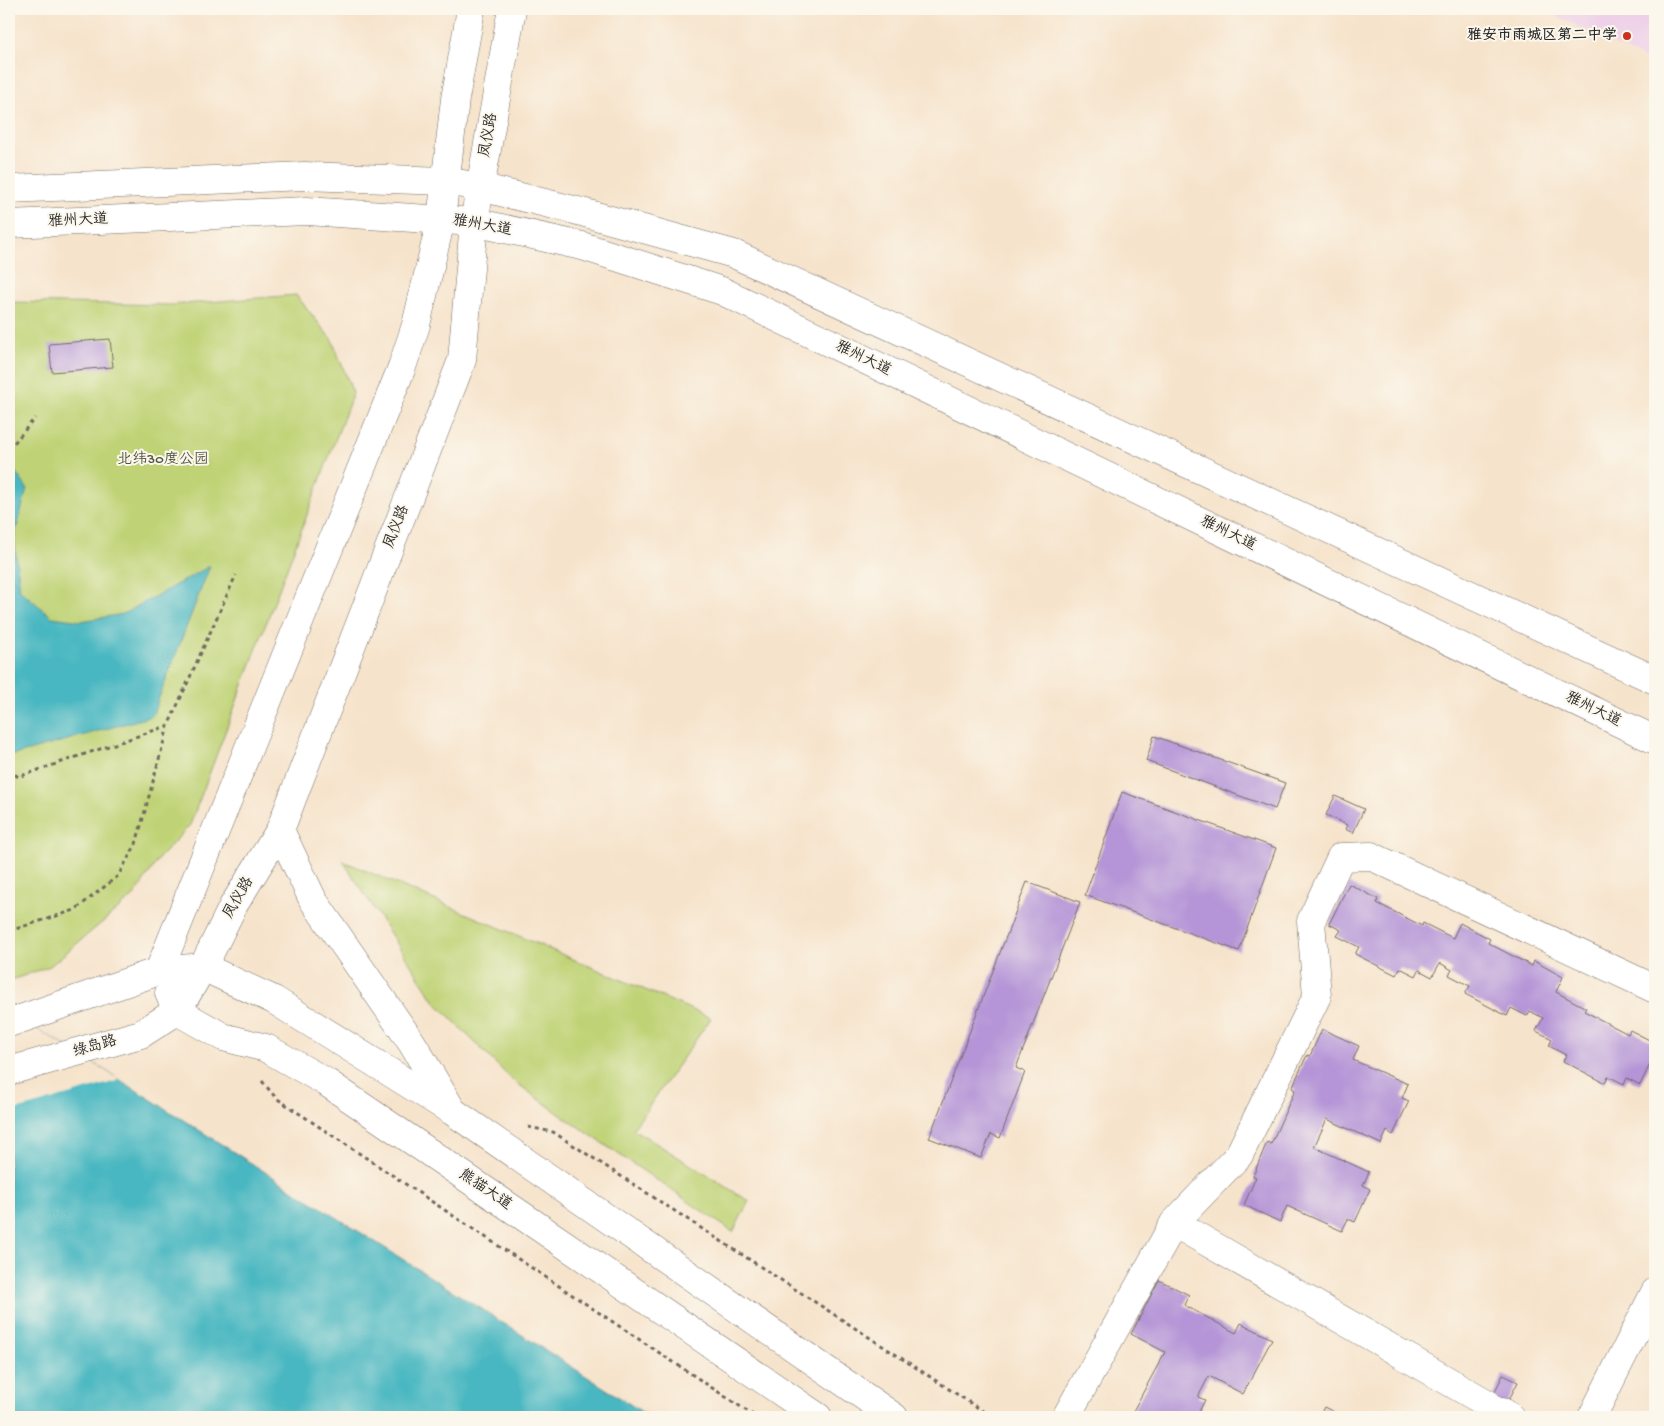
<svg xmlns="http://www.w3.org/2000/svg" width="1664" height="1426" font-family="'Gochi Hand','LXGW WenKai TC',sans-serif">
  <style>
    .built { fill: #eed0e8 }
    .green { fill: #bfd376; stroke: #757f50 }
    .water { fill: #48b7c1; stroke: #3a7176 }
    .pier { fill: #f6e3cb }
    .building { fill: #b595d7 }
    .lines { fill: none; stroke-linecap: round; stroke-linejoin: round }
    .minor-casing { stroke: #726b63; stroke-width: 29 }
    .major-casing { stroke: #726b63; stroke-width: 29 }
    .path { stroke: #726b63; stroke-width: 3; stroke-dasharray: 4 4; stroke-linecap: butt }
    .minor { stroke: #fff; stroke-width: 28 }
    .major { stroke: #fff; stroke-width: 28 }
    .poi-dot { fill: #c8321e; stroke: #fbf7ec; stroke-width: 2 }
    .labels { text-anchor: middle; dominant-baseline: central; stroke-width: 4; stroke-linejoin: round; paint-order: stroke }
    .poi-label { font-size: 15px; font-weight: bold; fill: #2b2b2b; stroke: #fbf7ec; text-anchor: end }
    .street-label { font-size: 15px; fill: #2b2b2b; stroke: #fbf7ec }
    .park-label { font-size: 15px; fill: #50553e; stroke: #fbf7ec }
  </style>
  <rect width="100%" height="100%" fill="#fbf7ec"/>
  <filter id="ink" filterUnits="userSpaceOnUse"><feTurbulence type="fractalNoise" baseFrequency=".02" numOctaves="2"/><feDisplacementMap in="SourceGraphic" scale="10" xChannelSelector="R" yChannelSelector="G"/><feConvolveMatrix kernelMatrix="1 2 1 2 8 2 1 2 1" color-interpolation-filters="sRGB"/></filter>
  <filter id="wash" filterUnits="userSpaceOnUse"><feTurbulence type="fractalNoise" baseFrequency=".0096" numOctaves="4" result="noise"/><feDisplacementMap in="SourceGraphic" scale="20" xChannelSelector="R" yChannelSelector="G"/><feGaussianBlur stdDeviation="1.12" result="paint"/><feColorMatrix in="noise" values="0 0 0 0 0 0 0 0 0 0 0 0 0 0 0 0 0 1.4 0 .05"/><feComposite in="paint" operator="in"/></filter>
  <g filter="url(#wash)">
    <rect width="100%" height="100%" fill="#f6e3cb"/>
    <path class="built" d="M1542,9H1655V64Z"/>
    <g class="green">
      <path d="M296,295L332,340L353,393L190,825L159,858L135,895L50,966L9,981V302L171,305Z"/>
      <path d="M343,861L711,1018L633,1129L749,1201L733,1232L561,1115L511,1079L435,1002Z"/>
    </g>
    <g class="water">
      <path d="M12,467L27,488L14,539L20,590L52,617L81,621L123,614L210,566L152,716L14,755L9,753V470Z"/>
      <path d="M9,1013L76,1052L522,1335L650,1417H9Z"/>
    </g>
    <path class="pier" d="M9,1013L76,1052L120,1080L9,1112Z"/>
    <g id="blocks">
      <g class="building">
        <path d="M110,339L113,367L52,372L49,344Z"/>
        <path d="M1154,736L1285,783L1275,809L1146,761Z"/>
        <path d="M1122,792L1276,848L1239,951L1085,895Z"/>
        <path d="M1335,796L1364,809L1353,833L1345,829L1347,825L1326,815Z"/>
        <path d="M1027,882L1080,902L1016,1068L1025,1072L1000,1138L991,1134L981,1158L929,1138Z"/>
        <path d="M1349,884L1378,899L1377,903L1422,926L1423,923L1453,938L1460,923L1490,939L1488,943L1532,966L1534,961L1563,977L1556,992L1586,1008L1584,1011L1628,1034L1630,1030L1655,1043V1054L1640,1085L1627,1078L1624,1084L1608,1076L1605,1083L1563,1061L1566,1055L1549,1046L1552,1039L1536,1031L1543,1018L1530,1011L1527,1016L1511,1008L1507,1016L1465,994L1470,986L1449,975L1452,970L1440,963L1432,977L1419,970L1416,976L1400,968L1396,975L1355,954L1359,947L1337,936L1341,930L1329,924Z"/>
        <path d="M1322,1029L1359,1046L1353,1060L1408,1084L1402,1098L1409,1101L1393,1135L1387,1131L1381,1144L1327,1119L1314,1147L1369,1172L1363,1185L1370,1189L1355,1222L1348,1219L1342,1231L1287,1206L1280,1222L1244,1205L1256,1177L1253,1176L1267,1142L1271,1144L1295,1090L1292,1088L1307,1055L1310,1056Z"/>
        <path d="M1159,1280L1189,1295L1184,1305L1236,1333L1241,1323L1272,1339L1243,1394L1209,1376L1198,1397L1205,1400L1196,1417H1145L1133,1411L1165,1352L1131,1334Z"/>
        <path d="M1503,1375L1518,1382L1500,1417H1482Z"/>
        <path d="M1324,1407L1344,1417H1319Z"/>
      </g>
    </g>
  </g>
  <g filter="url(#ink)">
    <use href="#blocks" fill-opacity="0" stroke="#726b63" stroke-width="1"/>
    <g class="lines">
      <defs>
        <g id="minor">
          <path d="M1174,1223L1488,1404"/>
          <path d="M1503,1412L1510,1417"/>
          <path d="M1066,1417L1174,1223L1239,1155L1317,996L1311,921L1341,857L1371,856L1655,989"/>
          <path d="M1592,1417L1655,1292"/>
        </g>
        <g id="major">
          <path d="M9,189L304,176L445,181L480,187L578,211L734,254L1655,680"/>
          <path d="M9,224L307,211L474,222L582,246L722,291L1655,740"/>
          <path d="M280,830L313,900L412,1043L450,1107"/>
          <path d="M159,971L402,367L416,325L441,220L455,99L471,9"/>
          <path d="M169,993L177,1011L223,1037L266,1048L326,1082L818,1417"/>
          <path d="M9,1023L159,971L203,967L274,1000L452,1111L894,1417"/>
          <path d="M9,1071L141,1034L177,1011L203,967L233,906L280,830L462,360L474,222L512,9"/>
        </g>
      </defs>
      <use href="#minor" class="minor-casing"/>
      <use href="#major" class="major-casing"/>
      <g class="path">
        <path d="M9,449L35,418"/>
        <path d="M9,769L18,777L167,726"/>
        <path d="M9,931L75,910L118,876L136,844L168,726L236,575"/>
        <path d="M262,1081L276,1098L756,1417"/>
        <path d="M528,1127L553,1132L992,1417"/>
      </g>
      <use href="#minor" class="minor"/>
      <use href="#major" class="major"/>
    </g>
  </g>
  <circle class="poi-dot" cx="1627" cy="36" r="5"/>
  <g class="labels">
    <g class="poi-label">
      <text x="1617" y="36">雅安市雨城区第二中学</text>
    </g>
    <g class="street-label">
      <text transform="translate(489 135) rotate(-80)">凤仪路</text>
      <text transform="translate(78 221) rotate(-3)">雅州大道</text>
      <text transform="translate(482 226) rotate(10)">雅州大道</text>
      <text transform="translate(863 359) rotate(26)">雅州大道</text>
      <text transform="translate(397 527) rotate(-69)">凤仪路</text>
      <text transform="translate(1228 534) rotate(26)">雅州大道</text>
      <text transform="translate(1593 710) rotate(26)">雅州大道</text>
      <text transform="translate(239 898) rotate(-60)">凤仪路</text>
      <text transform="translate(95 1047) rotate(-16)">绿岛路</text>
      <text transform="translate(485 1190) rotate(34)">熊猫大道</text>
    </g>
    <g class="park-label">
      <text x="163" y="460">北纬30度公园</text>
    </g>
  </g>
  <rect width="1664" height="1426" fill="none" stroke="#fbf7ec" stroke-width="30"/>
</svg>
